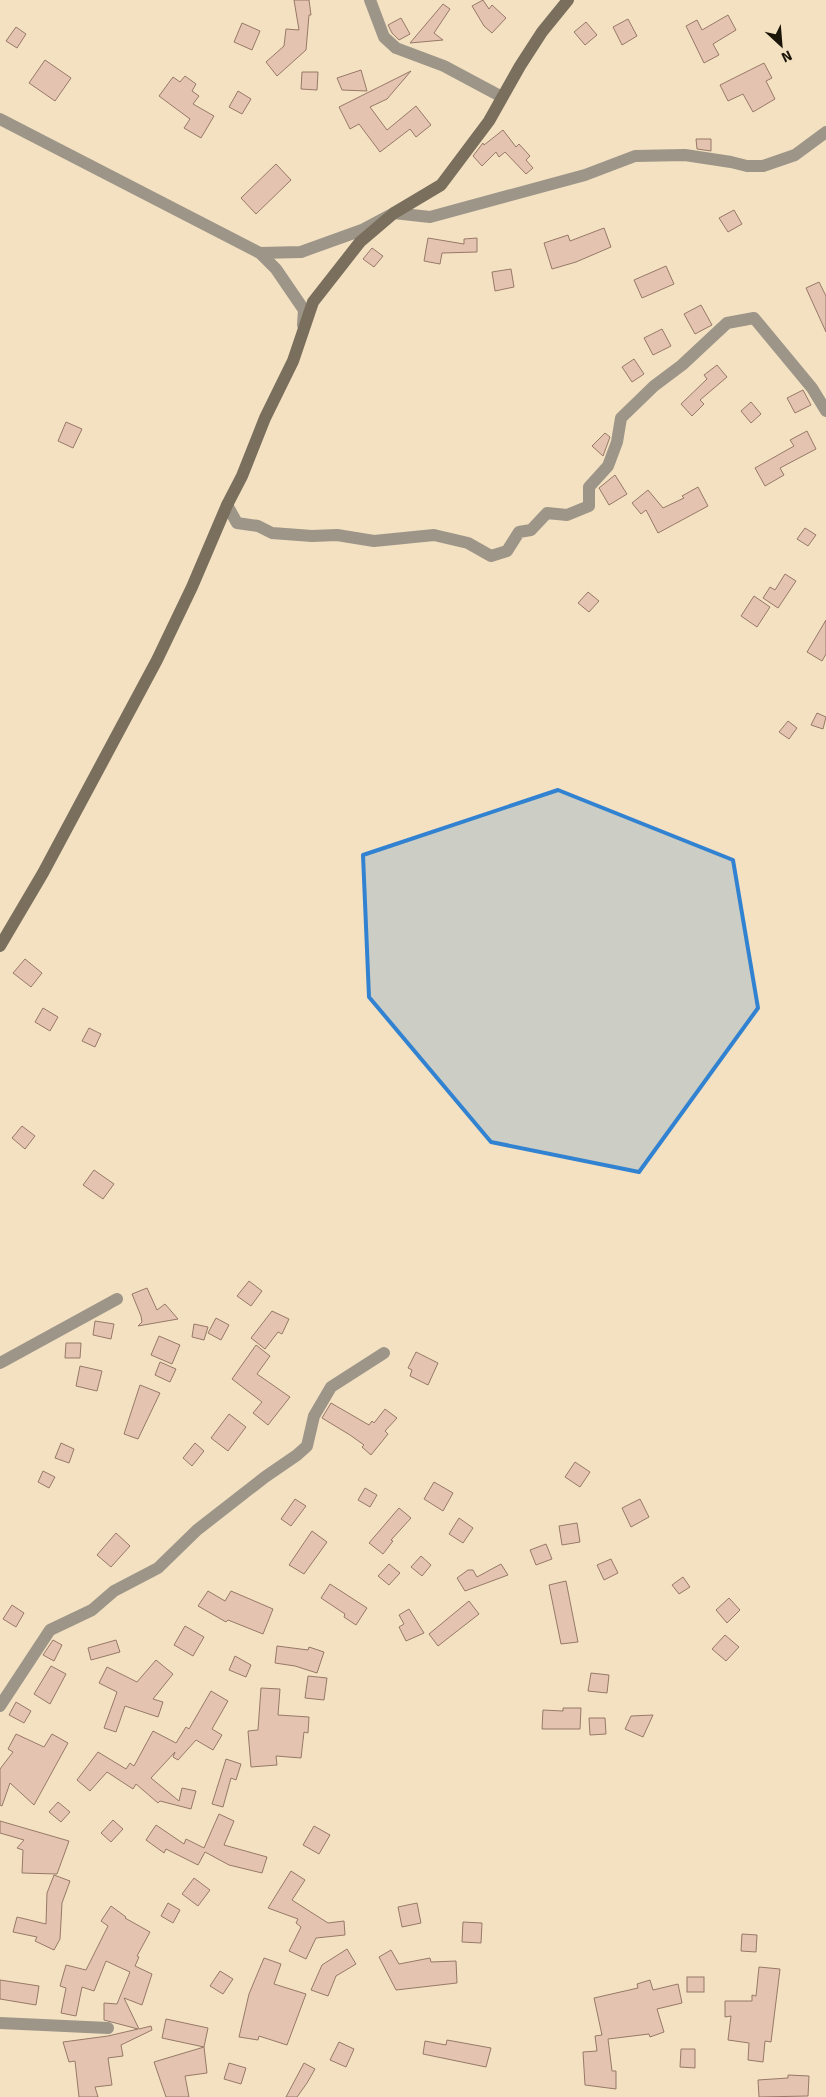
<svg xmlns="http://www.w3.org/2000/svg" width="826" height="2097" font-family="Signika,sans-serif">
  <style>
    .building { fill: #e4c4b1; stroke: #977967 }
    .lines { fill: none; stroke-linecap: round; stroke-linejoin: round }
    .street { stroke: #9d9588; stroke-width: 12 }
    .secondary { stroke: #7a6f5d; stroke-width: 12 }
    .marked { fill: #3282d2; fill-opacity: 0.2; stroke: #3282d2; stroke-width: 4; stroke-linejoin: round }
  </style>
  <rect width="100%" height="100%" fill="#f3e1c2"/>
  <g class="building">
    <path d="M294,0H309L311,15H309L306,50L277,76L266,62L284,46L286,29L299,30Z"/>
    <path d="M483,0L489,9L492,5L506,18L492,33L484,26L472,6Z"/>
    <path d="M443,4L450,9L434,33L443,40L410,43Z"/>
    <path d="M728,15L736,30L713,44L719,55L704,63L686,26L697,20L702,30Z"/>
    <path d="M401,18L410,34L399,40L392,33L388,25Z"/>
    <path d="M628,19L637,36L622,45L613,27Z"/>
    <path d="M586,22L597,35L585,45L574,32Z"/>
    <path d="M242,23L260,31L252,50L234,42Z"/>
    <path d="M16,27L26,34L17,48L6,41Z"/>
    <path d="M45,60L71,78L55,101L29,83Z"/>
    <path d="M764,63L772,78L766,81L775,99L753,112L743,94L728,101L720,85Z"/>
    <path d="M361,70L367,91L342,90L337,78Z"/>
    <path d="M411,71L387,99L370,107L387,130L416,106L431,125L416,137L410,129L380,152L359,124L350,129L339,107Z"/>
    <path d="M302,72H318L317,90L301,89Z"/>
    <path d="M185,76L196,84L192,91L199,96L193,104L214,116L201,138L184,128L190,119L159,96L173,77L180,82Z"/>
    <path d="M238,91L251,99L242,114L229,107Z"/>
    <path d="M503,130L516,147L519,144L530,156L526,160L533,168L526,174L505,152L499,157L496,152L482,166L473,156L483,143L484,145Z"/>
    <path d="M696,139H711V151L697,149Z"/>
    <path d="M276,164L291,180L256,214L241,198Z"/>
    <path d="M734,210L742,224L728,232L719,218Z"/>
    <path d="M604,228L611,247L576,262L552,269L544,243L568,235L570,241Z"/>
    <path d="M428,238L464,244V239L477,238V252L442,253L440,264L424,261Z"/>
    <path d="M372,248L383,256L374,267L363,259Z"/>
    <path d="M666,266L674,284L642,298L634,280Z"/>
    <path d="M511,269L514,287L495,291L492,272Z"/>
    <path d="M819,282L826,296V332L806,288Z"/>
    <path d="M701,305L712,325L695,334L684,314Z"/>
    <path d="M662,329L671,346L653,355L644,338Z"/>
    <path d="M634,359L644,374L632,382L622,367Z"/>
    <path d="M717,365L727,377L700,400L704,404L692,416L681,404L707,379L704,375Z"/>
    <path d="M803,390L811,405L795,413L787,398Z"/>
    <path d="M751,402L761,414L751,423L741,411Z"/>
    <path d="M66,422L82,429L73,448L58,441Z"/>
    <path d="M807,431L816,449L780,468L784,475L765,486L755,468L794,446L790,440Z"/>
    <path d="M605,433L610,437L603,456L592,446Z"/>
    <path d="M615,475L627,494L609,505L599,488Z"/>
    <path d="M698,487L708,506L658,533L646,510L641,514L632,503L648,490L663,508L684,498L682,496Z"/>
    <path d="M805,528L816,535L808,546L797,539Z"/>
    <path d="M785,574L796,581L778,608L763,598L770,587L775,590Z"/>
    <path d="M588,592L599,601L589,612L578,603Z"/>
    <path d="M754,596L770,607L757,627L741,616Z"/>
    <path d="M826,620V654L822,661L807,652Z"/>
    <path d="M817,713L826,717L823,729L811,725Z"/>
    <path d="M788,721L797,728L789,739L779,732Z"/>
    <path d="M25,959L42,973L31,987L13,973Z"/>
    <path d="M43,1008L58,1017L50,1031L35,1022Z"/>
    <path d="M89,1028L101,1034L95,1047L82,1041Z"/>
    <path d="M22,1126L35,1136L25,1149L12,1138Z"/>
    <path d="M94,1170L114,1184L103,1199L83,1185Z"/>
    <path d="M249,1281L262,1291L251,1306L237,1296Z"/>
    <path d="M147,1288L157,1310L165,1304L178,1319L138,1326L142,1322L141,1316L132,1294Z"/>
    <path d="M272,1311L289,1319L282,1334L278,1332L265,1349L251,1338Z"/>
    <path d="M216,1318L229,1325L221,1340L208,1333Z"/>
    <path d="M95,1321L114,1324L111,1339L93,1335Z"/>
    <path d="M194,1324L208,1327L204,1340L192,1337Z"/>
    <path d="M159,1336L180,1345L172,1364L151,1355Z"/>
    <path d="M66,1343H81L80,1358H65Z"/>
    <path d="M256,1345L270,1356L257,1374L290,1397L268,1425L253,1413L262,1402L232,1379Z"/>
    <path d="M416,1352L438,1363L428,1385L410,1376L412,1370L408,1368Z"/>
    <path d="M160,1362L176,1369L170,1382L155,1375Z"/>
    <path d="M80,1366L102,1371L97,1391L76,1386Z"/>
    <path d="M140,1385L160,1393L138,1439L124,1434Z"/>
    <path d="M331,1403L369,1425L372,1421L374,1423L385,1409L397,1418L385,1431L388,1434L371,1455L362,1447L364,1445L350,1435L322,1418Z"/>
    <path d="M229,1414L246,1427L228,1451L211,1438Z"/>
    <path d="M61,1443L74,1449L69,1463L55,1458Z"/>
    <path d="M195,1443L204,1451L192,1466L183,1458Z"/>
    <path d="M575,1462L590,1472L580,1487L565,1477Z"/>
    <path d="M43,1471L55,1477L49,1488L38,1482Z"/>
    <path d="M434,1482L453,1493L443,1511L424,1499Z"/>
    <path d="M365,1488L377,1495L370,1507L358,1500Z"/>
    <path d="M295,1499L306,1506L291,1526L281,1519Z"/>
    <path d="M640,1499L649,1517L631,1527L622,1508Z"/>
    <path d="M399,1508L411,1518L391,1540L393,1541L383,1554L369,1543Z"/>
    <path d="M459,1518L473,1528L463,1543L449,1534Z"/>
    <path d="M577,1523L580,1542L562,1545L559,1526Z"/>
    <path d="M312,1531L327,1542L304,1574L289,1565Z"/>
    <path d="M116,1533L130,1546L111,1567L97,1555Z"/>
    <path d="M546,1544L552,1559L536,1565L530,1550Z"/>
    <path d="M421,1556L431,1565L422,1576L411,1567Z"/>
    <path d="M611,1559L618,1573L604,1580L597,1565Z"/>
    <path d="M389,1564L400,1573L389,1585L378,1576Z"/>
    <path d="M501,1564L508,1575L465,1591L457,1578L468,1570H473L477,1577Z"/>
    <path d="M683,1577L690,1587L679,1594L672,1585Z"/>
    <path d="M566,1581L578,1642L561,1644L549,1585Z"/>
    <path d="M330,1584L367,1608L356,1625L344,1617L345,1614L321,1598Z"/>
    <path d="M208,1591L225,1601L231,1591L273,1609L263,1634L228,1620L226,1622L198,1606Z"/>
    <path d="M729,1598L740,1610L727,1623L716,1610Z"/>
    <path d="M469,1601L479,1614L438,1646L429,1634Z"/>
    <path d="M12,1605L24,1613L16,1627L3,1619Z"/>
    <path d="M409,1609L424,1633L406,1641L399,1627L404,1624L399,1615Z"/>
    <path d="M185,1626L204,1637L193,1656L174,1645Z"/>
    <path d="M725,1635L739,1647L726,1661L712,1649Z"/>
    <path d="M53,1640L62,1645L54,1661L43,1655Z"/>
    <path d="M116,1640L120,1652L91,1660L88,1648Z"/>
    <path d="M277,1646L308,1650L309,1647L324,1652L317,1673L295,1666L275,1663Z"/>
    <path d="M235,1656L251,1665L246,1677L229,1670Z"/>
    <path d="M156,1660L173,1674L153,1699L163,1702L158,1717L125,1706L116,1732L104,1728L117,1692L99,1683L107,1667L137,1682Z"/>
    <path d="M51,1666L66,1674L50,1704L34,1694Z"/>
    <path d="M591,1673L609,1675L607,1693L588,1691Z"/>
    <path d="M308,1676L327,1678L324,1700L305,1698Z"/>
    <path d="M261,1688L280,1689L278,1715L309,1717L308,1733L304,1732L301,1758L276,1756L277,1765L251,1767L248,1731L258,1730Z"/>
    <path d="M211,1691L228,1701L212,1729L222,1735L213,1750L196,1740L178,1760L173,1757L175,1752L151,1778L179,1801L182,1788L196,1791L191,1809L160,1801L158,1803L136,1784L133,1789L107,1772L90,1791L77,1780L98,1752L126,1769L130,1763L134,1766L153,1731L176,1743L186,1727L189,1729Z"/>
    <path d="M16,1702L31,1711L24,1723L9,1715Z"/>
    <path d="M563,1708H581L580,1729H542L543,1710L563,1711Z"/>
    <path d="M653,1715L643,1737L625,1729L631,1716Z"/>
    <path d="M589,1718H605L606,1734L590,1735Z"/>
    <path d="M16,1734L44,1747L52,1734L68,1743L34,1805L10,1783L2,1806L0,1805V1769L13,1752L8,1749Z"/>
    <path d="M226,1759L241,1764L236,1780L231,1778L223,1807L212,1804Z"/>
    <path d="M58,1802L70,1812L61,1822L49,1812Z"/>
    <path d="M219,1814L234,1821L224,1845L267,1857L262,1873L229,1865L205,1852L198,1865L166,1849L164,1853L146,1840L156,1825L184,1844L186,1839L204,1848Z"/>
    <path d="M113,1820L123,1829L111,1842L101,1833Z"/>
    <path d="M0,1821L69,1841L57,1874L22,1873L23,1850L17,1848L24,1840L0,1833Z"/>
    <path d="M314,1826L330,1835L319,1854L303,1845Z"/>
    <path d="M291,1871L305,1880L292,1900L328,1923L344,1921L345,1935L316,1938L306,1959L289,1951L301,1927L296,1923L298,1919L268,1908Z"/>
    <path d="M54,1875L70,1881L62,1903L60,1939L54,1950L35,1941L37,1937L13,1932L17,1917L46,1924L47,1893Z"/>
    <path d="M194,1878L210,1890L198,1906L182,1894Z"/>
    <path d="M168,1903L180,1910L173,1923L161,1916Z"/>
    <path d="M417,1903L421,1923L402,1927L398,1907Z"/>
    <path d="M111,1906L126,1917L125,1918L150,1932L137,1956L139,1957L135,1966L152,1974L142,2005L124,1998L139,2029L151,2026L152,2030L121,2045L123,2056L108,2058L112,2085L95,2087L98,2097H79L75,2061L69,2062L63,2042L108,2036L138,2029L104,2020V2003L117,2004L130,1972L106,1961L94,1991L82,1987L76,2016L61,2013L66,1988L60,1986L66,1965L86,1970L108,1926L101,1921Z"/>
    <path d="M463,1922L482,1923L481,1943L462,1942Z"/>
    <path d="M742,1934L757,1935L756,1952L741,1951Z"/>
    <path d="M347,1949L356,1964L336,1976L328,1996L311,1990L322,1965Z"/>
    <path d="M391,1950L399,1964L430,1958L431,1962L456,1961L457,1983L396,1990L379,1957Z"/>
    <path d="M264,1958L281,1964L274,1984L306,1994L287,2045L259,2036L258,2040L239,2037L249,1994Z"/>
    <path d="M759,1967L780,1969L771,2042L765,2041L763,2062L748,2060L749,2043L728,2040L731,2016L725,2017V2001H752V1995L756,1996Z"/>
    <path d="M220,1971L233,1979L223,1994L210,1986Z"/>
    <rect x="687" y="1977" width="17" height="15"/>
    <path d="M0,1980L39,1986L36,2005L0,1999Z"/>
    <path d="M650,1980L653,1990L678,1984L682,2003L657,2009L664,2032L650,2037L649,2034L608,2039L612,2071H616V2089L585,2085L583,2052L597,2051L595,2036L602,2035L594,1998L638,1988L637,1984Z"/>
    <path d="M166,2019L208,2028L204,2047L162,2038Z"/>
    <path d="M447,2040L491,2048L486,2067L423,2054L425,2041L446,2045Z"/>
    <path d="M339,2042L354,2049L346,2067L330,2060Z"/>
    <path d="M204,2047L207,2073L185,2076L189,2097H166L154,2062Z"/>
    <path d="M681,2049H695V2068L680,2067Z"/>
    <path d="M229,2063L246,2068L241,2084L224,2079Z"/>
    <path d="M304,2063L315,2069L307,2083L297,2097H286Z"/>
    <path d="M788,2075L809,2076L808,2096L759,2097L758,2080L788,2078Z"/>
  </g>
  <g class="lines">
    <g class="street">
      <path d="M370,0L384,37L396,48L444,66L502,97"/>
      <path d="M0,119L260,253L301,252L362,230L394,213L430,217L585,175L635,156L685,155L731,162L747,166H763L795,155L826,132"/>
      <path d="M260,253L276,269L304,310L303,325"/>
      <path d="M227,505L237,523L258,526L272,533L312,536L337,535L374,541L434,535L468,543L491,556L507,551L519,532L531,530L547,513L567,515L589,506V487L608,466L617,442L621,418L654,386L682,365L727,323L754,318L812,388L826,411"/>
      <path d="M0,1363L117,1299"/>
      <path d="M0,1706L50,1630L92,1610L114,1591L158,1568L197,1530L265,1477L297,1455L307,1446L314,1416L331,1387L384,1353"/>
      <path d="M0,2023L108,2028"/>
    </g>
    <path class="secondary" d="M0,946L43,873L157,660L192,587L227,505L242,476L265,418L293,361L313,302L360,242L394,213L441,185L489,121L520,66L542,32L568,0"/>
  </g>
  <path class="marked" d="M558,790L733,860L758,1008L639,1172L491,1142L369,997L363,855Z"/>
  <g transform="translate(781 45) rotate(154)" stroke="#f3e1c2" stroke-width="4" paint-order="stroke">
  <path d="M0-4L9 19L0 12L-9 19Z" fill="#1a1409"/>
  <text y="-8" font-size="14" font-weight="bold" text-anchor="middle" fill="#1a1409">N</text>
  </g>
</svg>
